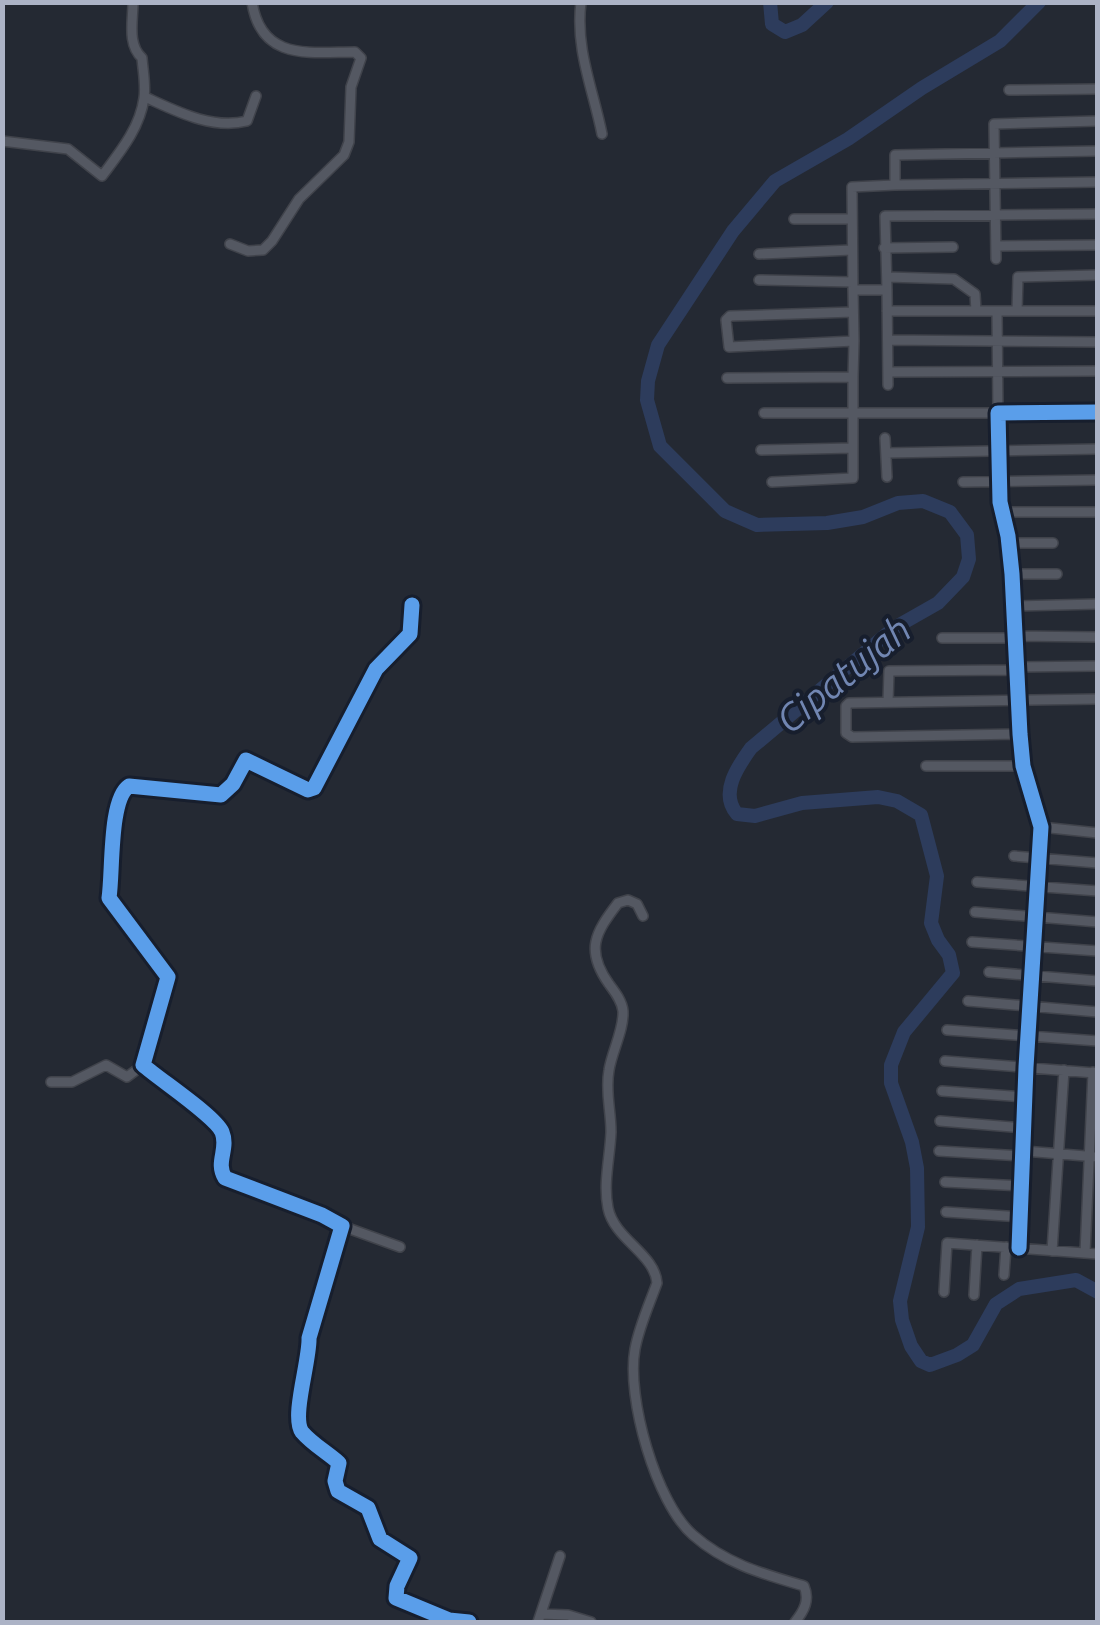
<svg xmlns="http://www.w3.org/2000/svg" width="1100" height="1625" font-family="Ubuntu,sans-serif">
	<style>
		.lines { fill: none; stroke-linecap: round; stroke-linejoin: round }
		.river { stroke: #2d3c5c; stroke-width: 14 }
		.minor-casing { stroke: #40434b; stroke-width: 12 }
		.minor { stroke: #545862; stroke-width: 9 }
		.cycleway-casing { stroke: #171e2d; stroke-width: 21 }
		.cycleway { stroke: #5a9eea; stroke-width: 15 }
		.labels { text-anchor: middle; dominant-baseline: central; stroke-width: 8; stroke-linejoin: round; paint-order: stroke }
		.water-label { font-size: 38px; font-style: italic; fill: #7186b2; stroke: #171e2d }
	</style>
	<rect width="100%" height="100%" fill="#242933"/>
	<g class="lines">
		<path class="river" d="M770,2L772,24L785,32L802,25L827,2
			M1039,2L1000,41L922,88L848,139L775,181L733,231L658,345L648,381L647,400L660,446L725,511L757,525L827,523L863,517L898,503L923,501L950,512L967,535L969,559L963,577L938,603L894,628L751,748C738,766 719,793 737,814L755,816L802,803L878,797L897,801L921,815L937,876L931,923L938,940L949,955L953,973L904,1032L891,1065V1083L912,1142L917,1168L918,1227L900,1301L902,1320L911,1346L921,1361L930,1365L957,1355L973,1345L996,1304L1019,1289L1076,1280L1098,1292"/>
		<g class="minor-casing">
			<path id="minor" d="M581,2C575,49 593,89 602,134
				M1009,90L1098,89
				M145,97C176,111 212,130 247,121L256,96
				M2,141L68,149L102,176C120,152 140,128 144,98C146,86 143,71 142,58C127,44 133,21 133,2
				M1098,151L895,155V185L1098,182
				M895,185L852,187L853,290H887L885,216L1098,214
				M794,219H852
				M230,244L248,251L263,250L272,241L299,199L344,155L349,142L351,87L361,58L355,52C311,52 261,62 252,2
				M996,246L1098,245
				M884,248L953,247
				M759,254L852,250
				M996,259L994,124L1098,121
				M887,277L954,279L975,294L976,311
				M759,280L853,282
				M853,290L854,341
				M887,290L888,385
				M887,311H1098
				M1017,311L1018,277L1098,275
				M888,340L1098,342
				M888,372L1098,371
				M853,377L854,341L729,347L726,320L730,316L853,312
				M727,378L853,377V478L772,482
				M764,413H998L997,311
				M885,438L887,477
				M761,450L853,448
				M886,453L1098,449
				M963,482L1098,480
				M1002,512H1098
				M1009,543H1053
				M1012,574H1057
				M412,605L410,634L376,669L314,788L308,790L246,760L233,784L221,795L129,786C109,799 113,872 109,898L168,977L143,1065C160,1080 215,1116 222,1132C229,1149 215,1162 225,1178L322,1215L342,1226L309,1338C310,1360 291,1417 302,1432C312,1444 328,1453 339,1463L335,1481L338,1491L368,1508L380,1539L410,1558L397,1586L396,1598L449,1620L469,1622
				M1013,606L1098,604
				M1014,636L1098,637
				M942,638H1014
				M1015,667L1098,666
				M888,702L889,671L1015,670
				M1020,734L852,737L846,733V706L849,703L1098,699
				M926,766H1023
				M1041,827L1098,833
				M1014,856L1098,863
				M977,882L1098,891
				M975,912L1098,922
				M643,916L637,904L628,900L618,903C595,933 585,950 609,984C615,992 622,1001 623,1011C624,1030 612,1051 609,1070C605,1092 611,1110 611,1132C610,1157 603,1183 608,1208C614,1239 655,1254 657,1283C649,1305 639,1327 635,1349C626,1397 656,1503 693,1535C726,1564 763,1574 804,1586C810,1600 804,1611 795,1622
				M972,942L1098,951
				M989,972L1098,981
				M968,1001L1098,1012
				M947,1030L1098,1041
				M945,1061L1095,1073
				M51,1082H72L106,1065L127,1077L143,1065
				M942,1091L1025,1097
				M940,1121L1024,1128
				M939,1151L1023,1156
				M1024,1151L1098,1157
				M945,1182L1022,1186
				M946,1212L1021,1217
				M342,1226L400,1247
				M1019,1248L1026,1067L1041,827L1023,766L1020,734L1012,574L1008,536L1000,502L998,413L1098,412
				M1052,1251L1064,1070
				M1085,1253L1093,1072
				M1004,1275L1006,1247
				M944,1292L947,1243L1098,1254
				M974,1295L977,1245
				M541,1614L568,1615L591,1622
				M538,1622L560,1556"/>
		</g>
		<use href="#minor" class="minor"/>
		<g class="cycleway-casing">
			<path id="cycleway" d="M412,605L410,634L376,669L314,788L308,790L246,760L233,784L221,795L129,786C109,799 113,872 109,898L168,977L143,1065C160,1080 215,1116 222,1132C229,1149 215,1162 225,1178L322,1215L342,1226L309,1338C310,1360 291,1417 302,1432C312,1444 328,1453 339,1463L335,1481L338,1491L368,1508L380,1539L410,1558L397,1586L396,1598L449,1620L469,1622
				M1019,1248L1026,1067L1041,827L1023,766L1020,734L1012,574L1008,536L1000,502L998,413L1098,412"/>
		</g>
		<use href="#cycleway" class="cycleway"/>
	</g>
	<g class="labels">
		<g class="water-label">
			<text transform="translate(843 674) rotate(-39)">Cipatujah</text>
		</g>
	</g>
	<rect width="1100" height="1625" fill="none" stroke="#acb3c6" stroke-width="10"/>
</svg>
